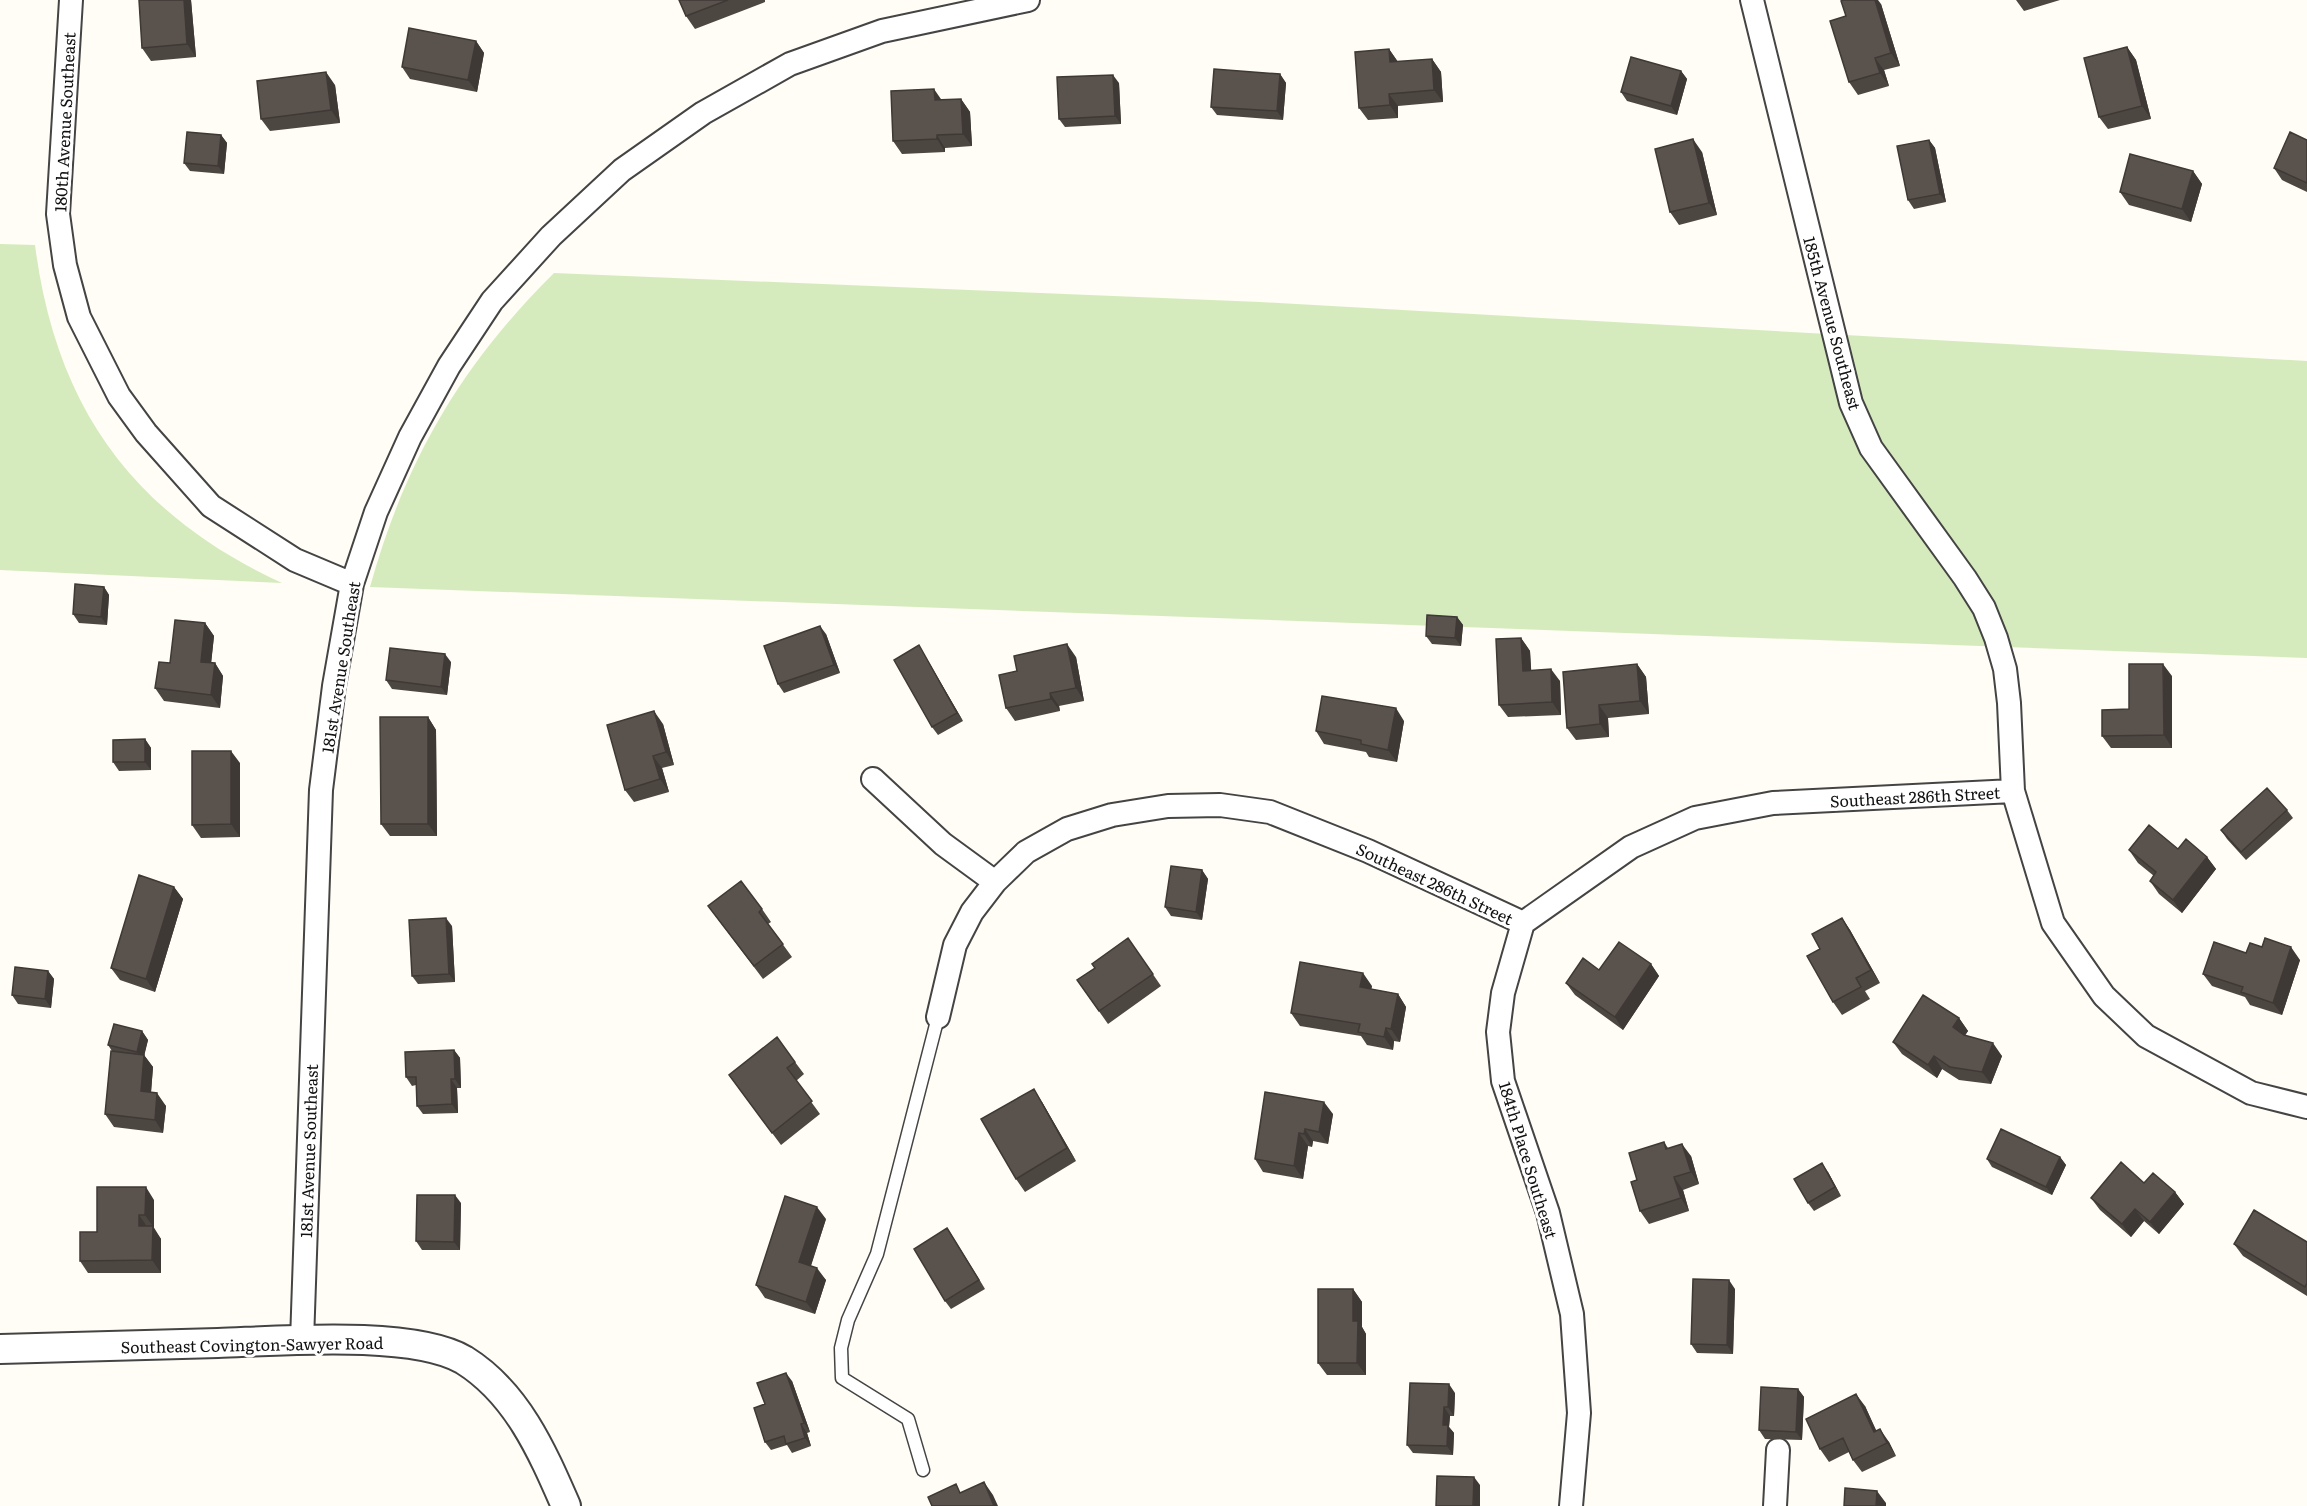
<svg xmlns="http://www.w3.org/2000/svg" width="2307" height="1506" font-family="Literata,serif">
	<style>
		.green { fill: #d5ebbd }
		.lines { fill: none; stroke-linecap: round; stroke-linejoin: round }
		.service-casing { stroke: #444; stroke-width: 15 }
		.minor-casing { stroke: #444; stroke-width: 26 }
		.tertiary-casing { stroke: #444; stroke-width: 32 }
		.service { stroke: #fff; stroke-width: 12 }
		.minor { stroke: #fff; stroke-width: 22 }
		.tertiary { stroke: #fff; stroke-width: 28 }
		.wall { fill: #4d4742 }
		.shaded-wall { fill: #3f3936 }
		.building { fill: #5a524d; stroke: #3f3936; stroke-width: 1.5 }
		.labels { text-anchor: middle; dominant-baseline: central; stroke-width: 6; stroke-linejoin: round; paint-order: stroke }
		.street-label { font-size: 16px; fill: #111; stroke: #fff }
	</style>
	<rect width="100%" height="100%" fill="#fffdf5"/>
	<path class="green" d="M0,244L35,245C56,408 133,514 282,583L0,570Z
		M554,273L1260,302L2307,361V658L370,587C405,461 461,365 554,273Z"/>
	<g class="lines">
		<g class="service-casing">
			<path id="service" d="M923,1470L908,1419L842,1378L841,1348L848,1320L877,1254L938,1017"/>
		</g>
		<g class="minor-casing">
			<path id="minor" d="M71,0L58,214L65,265L79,317L119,396L146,433L211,506L295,560L352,584
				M1752,0L1851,403L1871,448L1965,578L1984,608L1996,638L2005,669L2009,703L2013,791L2053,923L2104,996L2146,1036L2251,1093L2307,1107
				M873,779L943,844L995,882
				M1523,923L1503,993L1498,1032L1503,1081L1548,1213L1572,1314L1579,1413L1571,1506
				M938,1017L955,945L972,912L995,882L1026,852L1067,829L1112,815L1168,806L1220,805L1270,812L1368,851L1523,923L1631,847L1695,818L1773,803L2013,791
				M302,1341L321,790L334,686L352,584L376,512L410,437L449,366L492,301L551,236L622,170L703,113L790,64L882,31L1028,0
				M1775,1506L1778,1450"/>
		</g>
		<g class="tertiary-casing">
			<path id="tertiary" d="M0,1349C73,1347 145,1345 218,1343C279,1341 413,1330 464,1360C517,1393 542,1451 566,1506"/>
		</g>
		<use href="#service" class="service"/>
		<use href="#minor" class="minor"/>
		<use href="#tertiary" class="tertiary"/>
	</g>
	<path class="wall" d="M139,0H191L196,57L151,61L142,48Z
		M679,0H765V2L695,29L686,16Z
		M2016,0H2060L2024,11Z
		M1881,4L1900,66L1884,70L1889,86L1858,95L1849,82Z
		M476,41L484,53L477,92L410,79L402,67Z
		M2127,47L2136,60L2151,119L2108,129L2099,117Z
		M1389,49L1398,62L1432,59L1441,72L1443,102L1398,106V118L1368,120L1359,108Z
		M1681,71L1687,79L1677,115L1627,101L1621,92Z
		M1280,74L1286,83L1283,120L1217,115L1211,107Z
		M1119,83L1121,124L1065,127L1059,119Z
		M335,85L340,123L270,131L261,119Z
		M961,99L970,112L972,146L945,148V152L902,154L893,141L941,100Z
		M221,135L227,143L224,174L190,171L184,163Z
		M1929,140L1935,148L1946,202L1914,209L1908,200Z
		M2307,140V192L2282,180L2274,168Z
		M1702,152L1717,215L1679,225L1670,212Z
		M2193,171L2202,184L2191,222L2129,205L2120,192Z
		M104,587L109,595L107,625L79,623L73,614Z
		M1457,617L1463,625L1461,646L1432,644L1426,636Z
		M205,623L214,636L211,663H215L223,676L220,708L164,701L155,688L170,663Z
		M826,634L840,673L784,693L778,684Z
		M1521,638L1530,651L1531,670L1560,681L1561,715L1508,717L1499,705Z
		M924,654L963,721L938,735L932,727Z
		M1076,657L1084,701L1059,706L1060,711L1015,721L1006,708L1017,671Z
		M451,662L447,695L392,689L386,680Z
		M1637,664L1646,677L1649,714L1608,718L1609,737L1576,740L1567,728Z
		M2172,676V748H2111L2102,736L2129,709Z
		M428,717L436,730L437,836H390L381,824Z
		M1404,721L1397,762L1369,757L1366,752L1324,744L1316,731Z
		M663,724L674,765L662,768L669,792L634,802L625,790Z
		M145,739L151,748V770L119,771L113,762Z
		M240,763V837L201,838L192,825Z
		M2287,810L2293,818L2246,860L2227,839L2221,830Z
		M2178,849L2207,857L2216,869L2182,913L2159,894L2150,881L2154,876L2138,863L2129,850Z
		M1202,870L1208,879L1202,920L1171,916L1165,907Z
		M174,887L183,899L155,992L120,980L111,968Z
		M708,906L762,909L771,922L768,924L792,957L763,979Z
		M1842,918L1850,930L1880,983L1865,991L1870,999L1842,1015L1833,1002L1820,949Z
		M452,926L455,982L418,984L412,976Z
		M1128,938L1161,986L1108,1024L1077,980L1095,968Z
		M2246,953L2300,960L2282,1015L2250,1005L2245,997L2212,986L2203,974Z
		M1651,964L1659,976L1623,1030L1575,995L1566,983L1599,970Z
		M48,971L54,979L51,1008L18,1004L12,995Z
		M1372,986L1371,989L1398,994L1406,1007L1400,1042L1394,1041L1393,1050L1367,1045L1361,1036L1300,1026L1291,1013Z
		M1959,1018L1968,1031L1965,1035L2002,1056L1991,1084L1959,1080L1942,1069L1937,1078L1902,1054L1893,1042Z
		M142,1031L148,1040L144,1055L153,1067L151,1093L166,1106L163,1133L114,1127L105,1114L112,1051L108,1045Z
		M454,1050L460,1058L461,1088H457L458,1113L423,1114L417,1106L416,1085L412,1086L406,1077Z
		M795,1062L804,1074L796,1081L820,1114L781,1145L729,1075Z
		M1265,1092L1333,1114L1328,1144L1313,1141L1312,1147L1308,1146L1303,1179L1263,1172L1255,1159Z
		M1042,1102L1076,1161L1025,1192L1016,1179Z
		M1664,1142L1668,1148L1691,1156L1699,1184L1683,1190L1689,1211L1649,1224L1640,1211L1637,1180Z
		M2060,1157L2066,1165L2052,1195L1992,1167L1987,1159Z
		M1828,1172L1841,1196L1814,1211L1808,1203Z
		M2144,1183L2175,1192L2184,1204L2159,1234L2144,1221L2131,1237L2100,1210L2091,1198Z
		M154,1200V1228H153L161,1239V1273H88L80,1261L97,1232Z
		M461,1203L460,1250H422L416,1241Z
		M826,1219L811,1266L826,1280L815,1314L765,1298L756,1285Z
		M947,1228L985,1289L951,1309L945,1301Z
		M2307,1242V1296L2243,1256L2234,1244Z
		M1353,1289L1362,1302V1327L1366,1334V1375H1327L1318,1363Z
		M1735,1289L1733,1354L1697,1353L1691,1344Z
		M792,1381L810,1432L807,1433L811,1446L792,1453L787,1445L771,1450L765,1442V1404Z
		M1798,1389L1804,1397L1802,1440L1765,1439L1759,1430Z
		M1455,1393L1454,1416H1450L1449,1427L1454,1433L1453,1455L1413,1453L1407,1445Z
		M1865,1406L1876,1431L1889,1442L1896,1456L1862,1472L1853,1460L1849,1452L1829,1462L1820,1449Z"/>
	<path class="shaded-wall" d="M184,0H191L196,57L187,44Z
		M1875,0H1878L1881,4L1900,66L1891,53Z
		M476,41L484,53L477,92L468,80Z
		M2127,47L2136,60L2151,119L2142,106Z
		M1389,49L1398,62H1390Z
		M1875,58L1884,70L1889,86L1880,73Z
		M1432,59L1441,72L1443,102L1434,90Z
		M1681,71L1687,79L1677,115L1671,106Z
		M326,72L335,85L340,123L331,110Z
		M1280,74L1286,83L1283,120L1277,111Z
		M1113,75L1119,83L1121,124L1115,116Z
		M934,89L943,102L935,100Z
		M1389,94L1398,106V118L1390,105Z
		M961,99L970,112L972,146L963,134Z
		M221,135L227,143L224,174L218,166Z
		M937,135L945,148V152L937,139Z
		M1693,139L1702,152L1717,215L1709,203Z
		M1929,140L1935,148L1946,202L1940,194Z
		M2193,171L2202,184L2191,222L2182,209Z
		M104,587L109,595L107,625L101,617Z
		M1457,617L1463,625L1461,646L1455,638Z
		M205,623L214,636L210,674L201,662Z
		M820,626L826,634L840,673L834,665Z
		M1521,638L1530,651L1532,683L1523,671Z
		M1067,644L1076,657L1084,701L1076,688Z
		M919,645L924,654L963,721L957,713Z
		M445,654L451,662L447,695L441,687Z
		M215,663L223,676L220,708L211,695Z
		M1637,664L1646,677L1649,714L1640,701Z
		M2163,664L2172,676V748L2164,735Z
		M1551,669L1560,681L1561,715L1552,702Z
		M1050,693L1059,706L1060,711L1051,699Z
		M1599,705L1608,718L1609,737L1600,724Z
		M1396,708L1404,721L1397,762L1388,750Z
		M654,711L663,724L674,765L666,752Z
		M428,717L436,730L437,836L428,824Z
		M145,739L151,748V770L145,762Z
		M231,751L240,763V837L231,824Z
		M653,756L662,768L669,792L660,779Z
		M2207,857L2216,869L2182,913L2173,900Z
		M1202,870L1208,879L1202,920L1196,912Z
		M174,887L183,899L155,992L146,979Z
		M446,918L452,926L455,982L449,974Z
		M1842,918L1850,930L1880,983L1871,970Z
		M2291,947L2300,960L2282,1015L2273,1003Z
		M1651,964L1659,976L1623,1030L1615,1017Z
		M48,971L54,979L51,1008L45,999Z
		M1363,973L1372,986L1369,1000L1360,987Z
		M1398,994L1406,1007L1400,1042L1391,1029Z
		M1959,1018L1968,1031L1962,1040L1953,1027Z
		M1386,1028L1394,1041L1393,1050L1384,1037Z
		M142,1031L148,1040L143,1061L137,1052Z
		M1993,1043L2002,1056L1991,1084L1982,1072Z
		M454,1050L460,1058L461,1088L455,1079Z
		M144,1055L153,1067L150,1104L141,1091Z
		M1934,1056L1942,1069L1937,1078L1928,1065Z
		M451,1079L457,1088L458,1113L452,1104Z
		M1034,1089L1042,1102L1076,1161L1067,1148Z
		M157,1093L166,1106L163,1133L155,1120Z
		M1324,1102L1333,1114L1328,1144L1319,1132Z
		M1305,1129L1313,1141L1312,1147L1304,1134Z
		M1299,1133L1308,1146L1303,1179L1294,1166Z
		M1682,1144L1691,1156L1699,1184L1691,1172Z
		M2060,1157L2066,1165L2052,1195L2046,1187Z
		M1822,1163L1828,1172L1841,1196L1835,1187Z
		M1674,1177L1683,1190L1689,1211L1681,1198Z
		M146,1187L154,1200V1228L145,1215Z
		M2175,1192L2184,1204L2159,1234L2150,1222Z
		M455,1195L461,1203L460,1250L454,1242Z
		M817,1207L826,1219L808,1274L799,1262Z
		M2135,1209L2144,1221L2131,1237L2122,1224Z
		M139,1215L148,1228L139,1226Z
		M153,1226L161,1239V1273L152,1260Z
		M947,1228L953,1237L985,1289L979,1280Z
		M817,1268L826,1280L815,1314L806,1302Z
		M1729,1280L1735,1289L1733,1354L1727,1345Z
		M1353,1289L1362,1302V1327L1366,1334V1375L1357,1363L1353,1321Z
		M786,1373L792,1381L810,1432L804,1423Z
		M1449,1384L1455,1393L1454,1416L1448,1407Z
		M1798,1389L1804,1397L1802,1440L1796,1432Z
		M1856,1394L1865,1406L1883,1445L1874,1432Z
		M1444,1407L1450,1416L1449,1427L1454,1433L1453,1455L1447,1446L1443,1425Z
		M801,1424L807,1433L811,1446L805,1438Z
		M1880,1429L1889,1442L1896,1456L1887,1443Z
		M1474,1477L1480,1485V1506H1473Z
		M984,1482L993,1495L998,1506H994Z
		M1877,1491L1886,1503V1506H1876Z"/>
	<path class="building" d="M139,0H184L187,44L142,48Z
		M679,0H728L686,16Z
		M1843,0H1875L1891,53L1875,58L1880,73L1849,82L1830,21L1846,16L1841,1Z
		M409,28L476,41L468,80L402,67Z
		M2127,47L2142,106L2099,117L2084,58Z
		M1389,49L1390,62L1432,59L1434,90L1389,94L1390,105L1359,108L1355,52Z
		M1631,57L1681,71L1671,106L1621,92Z
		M1214,69L1280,74L1277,111L1211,107Z
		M326,72L331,110L261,119L257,81Z
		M1113,75L1115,116L1059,119L1057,77Z
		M934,89L935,100L961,99L963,134L937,135V139L893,141L891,91Z
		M187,132L221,135L218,166L184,163Z
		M2290,132L2307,140V183L2274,168Z
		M1693,139L1709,203L1670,212L1655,149Z
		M1929,140L1940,194L1908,200L1897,146Z
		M2130,154L2193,171L2182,209L2120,192Z
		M75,584L104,587L101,617L73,614Z
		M1427,615L1457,617L1455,638L1426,636Z
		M175,620L205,623L201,662L215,663L211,695L155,688L159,662L170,663Z
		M820,626L834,665L778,684L764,646Z
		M1521,638L1523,671L1551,669L1552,702L1499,705L1496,639Z
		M1067,644L1076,688L1050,693L1051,699L1006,708L999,675L1017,671L1014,656Z
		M919,645L957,713L932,727L894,660Z
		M390,648L445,654L441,687L386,680Z
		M1637,664L1640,701L1599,705L1600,724L1567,728L1563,672Z
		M2129,664H2163L2164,735L2102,736V710L2129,709Z
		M1322,696L1396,708L1388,750L1361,744V740L1316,731Z
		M654,711L666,752L653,756L660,779L625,790L607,725Z
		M380,717H428V824H381Z
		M145,739V762H113V740Z
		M192,751H231V824L192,825Z
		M2267,788L2287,810L2241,852L2221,830Z
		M2149,825L2178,849L2186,839L2207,857L2173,900L2150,881L2156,872L2129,850Z
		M1171,866L1202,870L1196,912L1165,907Z
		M139,875L174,887L146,979L111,968Z
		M741,881L762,909L759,912L783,944L754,966L708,906Z
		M446,918L449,974L412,976L409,920Z
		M1842,918L1871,970L1856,978L1861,987L1833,1002L1807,956L1820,949L1812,934Z
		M1128,938L1153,974L1099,1011L1077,980L1095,968L1092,964Z
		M2265,938L2291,947L2273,1003L2241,992L2243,987L2203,974L2214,942L2246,953L2250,943L2262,947Z
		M1619,942L1651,964L1615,1017L1566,983L1583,958L1599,970Z
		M1300,962L1363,973L1360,987L1398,994L1391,1029L1386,1028L1384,1037L1358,1032L1360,1024L1291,1013Z
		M15,967L48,971L45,999L12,995Z
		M1923,995L1959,1018L1953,1027L1964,1035L1993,1043L1982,1072L1950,1067L1934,1056L1928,1065L1893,1042Z
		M114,1024L142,1031L137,1052L108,1045Z
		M777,1037L795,1062L787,1068L812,1101L772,1133L729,1075Z
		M454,1050L455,1079H451L452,1104L417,1106L416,1077H406L405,1052Z
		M111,1051L144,1055L141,1091L157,1093L155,1120L105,1114Z
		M1034,1089L1067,1148L1016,1179L981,1119Z
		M1265,1092L1324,1102L1319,1132L1305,1129L1304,1134L1299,1133L1294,1166L1255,1159Z
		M2001,1129L2060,1157L2046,1187L1987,1159Z
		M1664,1142L1666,1149L1682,1144L1691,1172L1674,1177L1681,1198L1640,1211L1631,1182L1637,1180L1629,1153Z
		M2121,1162L2144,1183L2153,1173L2175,1192L2150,1222L2135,1209L2122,1224L2091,1198Z
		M1822,1163L1835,1187L1808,1203L1794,1179Z
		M97,1187H146L145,1215H139V1226H153L152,1260L80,1261V1232H97Z
		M417,1195H455L454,1242L416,1241Z
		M785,1196L817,1207L799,1262L817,1268L806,1302L756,1285Z
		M2254,1210L2307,1242V1283L2305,1287L2234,1244Z
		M947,1228L979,1280L945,1301L914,1249Z
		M1693,1279L1729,1280L1727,1345L1691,1344Z
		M1318,1289H1353V1321H1358L1357,1363H1318Z
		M786,1373L804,1423L801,1424L805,1438L786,1444L784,1436L765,1442L754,1408L765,1404L757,1383Z
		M1410,1383L1449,1384L1448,1407H1444L1443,1425H1448L1447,1446L1407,1445Z
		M1761,1387L1798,1389L1796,1432L1759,1430Z
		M1856,1394L1874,1432L1880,1429L1887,1443L1853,1460L1843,1438L1820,1449L1806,1419Z
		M1437,1476L1474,1477L1473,1506H1436Z
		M984,1482L994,1506H932L928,1497L956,1484L960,1493Z
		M1845,1488L1877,1491L1876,1506H1844Z"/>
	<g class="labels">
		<g class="street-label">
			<text transform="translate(64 122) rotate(-87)">180th Avenue Southeast</text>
			<text transform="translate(1833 323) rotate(75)">185th Avenue Southeast</text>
			<text transform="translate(340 667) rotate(-81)">181st Avenue Southeast</text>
			<text transform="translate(1915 796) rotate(-3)">Southeast 286th Street</text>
			<text transform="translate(1435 883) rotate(25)">Southeast 286th Street</text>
			<text transform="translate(308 1151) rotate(-88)">181st Avenue Southeast</text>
			<text transform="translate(1529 1160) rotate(73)">184th Place Southeast</text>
			<text transform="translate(252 1344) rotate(-1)">Southeast Covington-Sawyer Road</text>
		</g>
	</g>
</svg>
